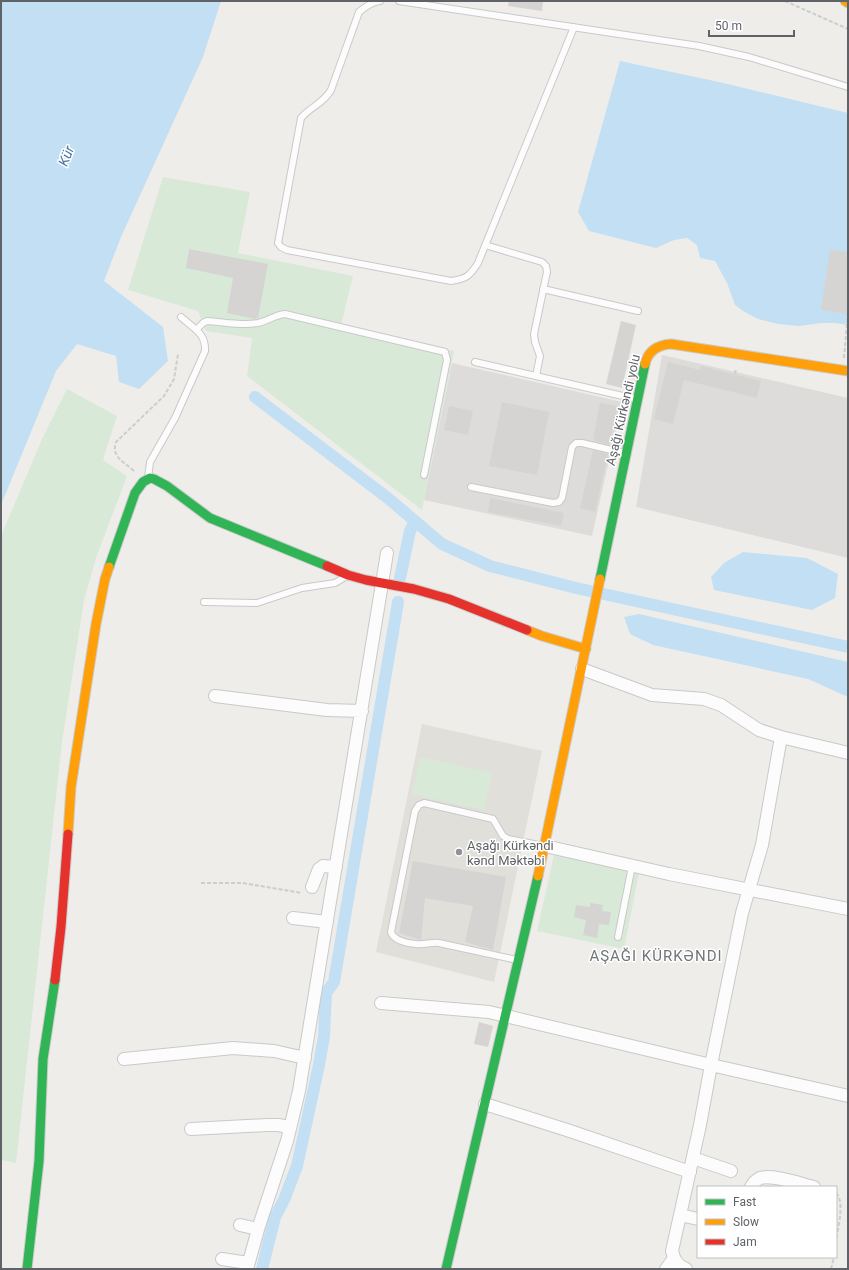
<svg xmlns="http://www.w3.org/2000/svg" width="849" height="1270" font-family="Roboto,sans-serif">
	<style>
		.industrial { fill: #dedcda }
		.education { fill: #e1dfda }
		.green { fill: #d9e9d7 }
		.water { fill: #c3dff4 }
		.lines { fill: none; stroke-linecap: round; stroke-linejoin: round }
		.canal { stroke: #c3dff4; stroke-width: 12 }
		.building { fill: #d5d4d3 }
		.lane-casing { stroke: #c9c9c9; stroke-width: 8 }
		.street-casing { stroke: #c9c9c9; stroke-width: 14 }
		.fast-casing { stroke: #cbcbcb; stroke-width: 11 }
		.slow-casing { stroke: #cbcbcb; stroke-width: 11 }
		.jam-casing { stroke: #cbcbcb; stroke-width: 11 }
		.path { stroke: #cacecc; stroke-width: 2; stroke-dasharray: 4 2; stroke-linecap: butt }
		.lane { stroke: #fcfcfc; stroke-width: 6 }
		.street { stroke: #fcfcfc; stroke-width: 12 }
		.fast { stroke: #30b455; stroke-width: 9 }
		.slow { stroke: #ff9f0a; stroke-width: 9 }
		.jam { stroke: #e5322d; stroke-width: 9 }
		.poi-dot { fill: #919395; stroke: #fff; stroke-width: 1.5 }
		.labels { text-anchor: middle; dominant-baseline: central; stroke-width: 3; stroke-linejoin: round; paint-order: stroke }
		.street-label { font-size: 13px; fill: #5f6367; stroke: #fff }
		.poi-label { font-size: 13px; fill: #5f6367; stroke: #fff; text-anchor: start }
		.water-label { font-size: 14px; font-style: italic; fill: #4975a2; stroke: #fff }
		.quarter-label { font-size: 15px; letter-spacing: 1px; fill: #707579; stroke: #fff }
	</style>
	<rect width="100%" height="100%" fill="#eeedea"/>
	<path class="industrial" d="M662,355L848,398V558L636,507Z
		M452,363L622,402L592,536L424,500Z"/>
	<path class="education" d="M422,724L542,751L494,982L376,952Z"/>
	<path class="green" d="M163,177L250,192L238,253L353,276L341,325L454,351L422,510L247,376L252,338L206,331L198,311L128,290Z
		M67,389L117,416L103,460L127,476L97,555L84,600L62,742L16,1163L1,1160V536L42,439Z
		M420,757L492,773L484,810L412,794Z
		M554,855L639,873L624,949L537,931Z"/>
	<path class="water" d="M1,1H221L203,57L121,237L104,281L163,327L168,361L139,389L119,382L116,356L77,344L56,371L1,505Z
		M620,61L719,82L848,113V325L835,323H821L799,326L778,324L758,319L743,311L735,305L727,283L715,261L700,258L697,245L687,238L674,240L656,248L589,231L578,212Z
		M743,552L807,558L838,574L835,598L812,610L714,590L711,577L724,563Z
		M639,614L848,662V697L808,679L653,645L630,634L624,617Z"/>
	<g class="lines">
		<path class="canal" d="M255,397L389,499L442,544L490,566L576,588L848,647
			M400,578L410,531L415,521
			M262,1269L275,1217L284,1200L297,1166L319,1065L324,1036L326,993L334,982L335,976L398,602"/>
	</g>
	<path class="building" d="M509,1H543L542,11L508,6Z
		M189,249L268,264L258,318L255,319L227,313L233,278L186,268Z
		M830,250L848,252V314L821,310Z
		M621,321L636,325L622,388L606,384Z
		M668,362L700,370L701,366L761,381L757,398L684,380L673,424L654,419Z
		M502,402L549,412L537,475L489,466Z
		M600,403L618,406L609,445L595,441V440L593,439Z
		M449,406L473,411L468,435L444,430Z
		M593,450L608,454L595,512L580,508Z
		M490,498L564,513L561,526L488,512Z
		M413,861L506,877L493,950L465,942L473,906L425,898L421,940L399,933Z
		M590,903L603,905L602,911L611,912L609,925L599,924L597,938L583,935L586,920L574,917L576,905L590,907Z
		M479,1022L493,1026L488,1047L474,1044Z"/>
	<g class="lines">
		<g class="lane-casing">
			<path id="lane" d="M380,1C372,2 366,6 359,12L331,90C324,103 310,107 301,118L278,243L281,247L287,250L451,281C466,279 470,276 478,263L574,27
				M399,1L699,46L749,57L848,87
				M485,245L542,262L546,266L547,272L534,334L535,342L540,356L536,376
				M543,289L638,311
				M196,330L203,323L207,321C224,322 242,326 258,323C267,321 275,315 285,314L445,352L447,360L424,475
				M475,362L636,399
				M148,478L150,462L175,418L205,351C206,333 193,328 181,317
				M471,487L553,503L559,502L562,498L572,447L576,443H582L624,453
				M204,602L257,603L302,588L335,583L345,577
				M618,937L632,866
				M517,960L439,943C431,942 424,945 416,944C408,944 393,940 391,932L415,811L419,805L424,803L493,819L503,836L508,839L544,846"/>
		</g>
		<g class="street-casing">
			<path id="street" d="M582,669L652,695L704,699L721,705L759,730L781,737L848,753
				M215,696L327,710L362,711
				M545,846L669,874L848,909
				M312,887L319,869L323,866L336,867
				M293,918L327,922
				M381,1003L489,1012L711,1065L848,1096
				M124,1059L233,1048L274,1051L305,1058
				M485,1104L570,1131L690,1172
				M191,1129L267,1125H278L290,1127
				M693,1158L731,1171
				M751,1187C753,1183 756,1180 760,1178C773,1174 801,1184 814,1187
				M680,1215L698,1219
				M240,1225L258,1229
				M222,1259L248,1263
				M247,1269L259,1226L287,1141L299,1091L387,553
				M666,1269L674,1258
				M686,1269C677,1265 674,1260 672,1251L700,1125L711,1065L742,913L762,845L781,737"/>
		</g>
		<g class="fast-casing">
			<path id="fast" d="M109,567L135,493L143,482L150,478L154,479L167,486L210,518L327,566
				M600,579L645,364
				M27,1269L39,1161L43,1059L55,980
				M446,1269L538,876"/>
		</g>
		<g class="slow-casing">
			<path id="slow" d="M845,1L848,3
				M645,364C648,351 658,345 671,344L848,371
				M527,630L542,636L586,649
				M68,834L71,787L96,624L105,579L109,567
				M538,876L600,579"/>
		</g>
		<g class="jam-casing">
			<path id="jam" d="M327,566L348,575L366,580L414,589L449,599L527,630
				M55,980L61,927L68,834"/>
		</g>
		<path class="path" d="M785,1L848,29
			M844,358L848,311
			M735,374L736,368
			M134,471C123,461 111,457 116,442L164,396L174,379L178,354
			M201,883H243L302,893
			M836,1193C845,1201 838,1228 836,1240
			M831,1269L834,1257"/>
		<use href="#lane" class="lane"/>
		<use href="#street" class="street"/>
		<use href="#fast" class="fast"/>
		<use href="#slow" class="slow"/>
		<use href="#jam" class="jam"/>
	</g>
	<circle class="poi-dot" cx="459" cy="852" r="4"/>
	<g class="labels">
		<g class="street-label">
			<text transform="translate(623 410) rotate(-77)">Aşağı Kürkəndi yolu</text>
		</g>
		<g class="poi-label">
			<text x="467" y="845">Aşağı Kürkəndi<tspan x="467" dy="15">kənd Məktəbi</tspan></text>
		</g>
		<g class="water-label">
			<text transform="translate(66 156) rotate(-69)">Kür</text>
		</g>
		<g class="quarter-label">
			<text x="656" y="956">AŞAĞI KÜRKƏNDI</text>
		</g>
	</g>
	<rect width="849" height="1270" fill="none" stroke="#5f6367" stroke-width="4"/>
	<rect x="697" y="1186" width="140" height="72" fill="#ffffff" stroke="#bfc1c2"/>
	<rect x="705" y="1199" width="20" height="6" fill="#30b455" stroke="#bfc1c2"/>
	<text x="733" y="1206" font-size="12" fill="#5f6367">Fast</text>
	<rect x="705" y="1219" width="20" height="6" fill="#ff9f0a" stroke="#bfc1c2"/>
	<text x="733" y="1226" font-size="12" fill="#5f6367">Slow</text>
	<rect x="705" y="1239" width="20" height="6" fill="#e5322d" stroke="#bfc1c2"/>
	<text x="733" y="1246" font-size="12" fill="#5f6367">Jam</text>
	<path d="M709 30v6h85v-6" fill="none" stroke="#5f6367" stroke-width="2"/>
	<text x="715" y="30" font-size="12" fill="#5f6367" stroke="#ffffff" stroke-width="3" paint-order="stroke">50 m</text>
</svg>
